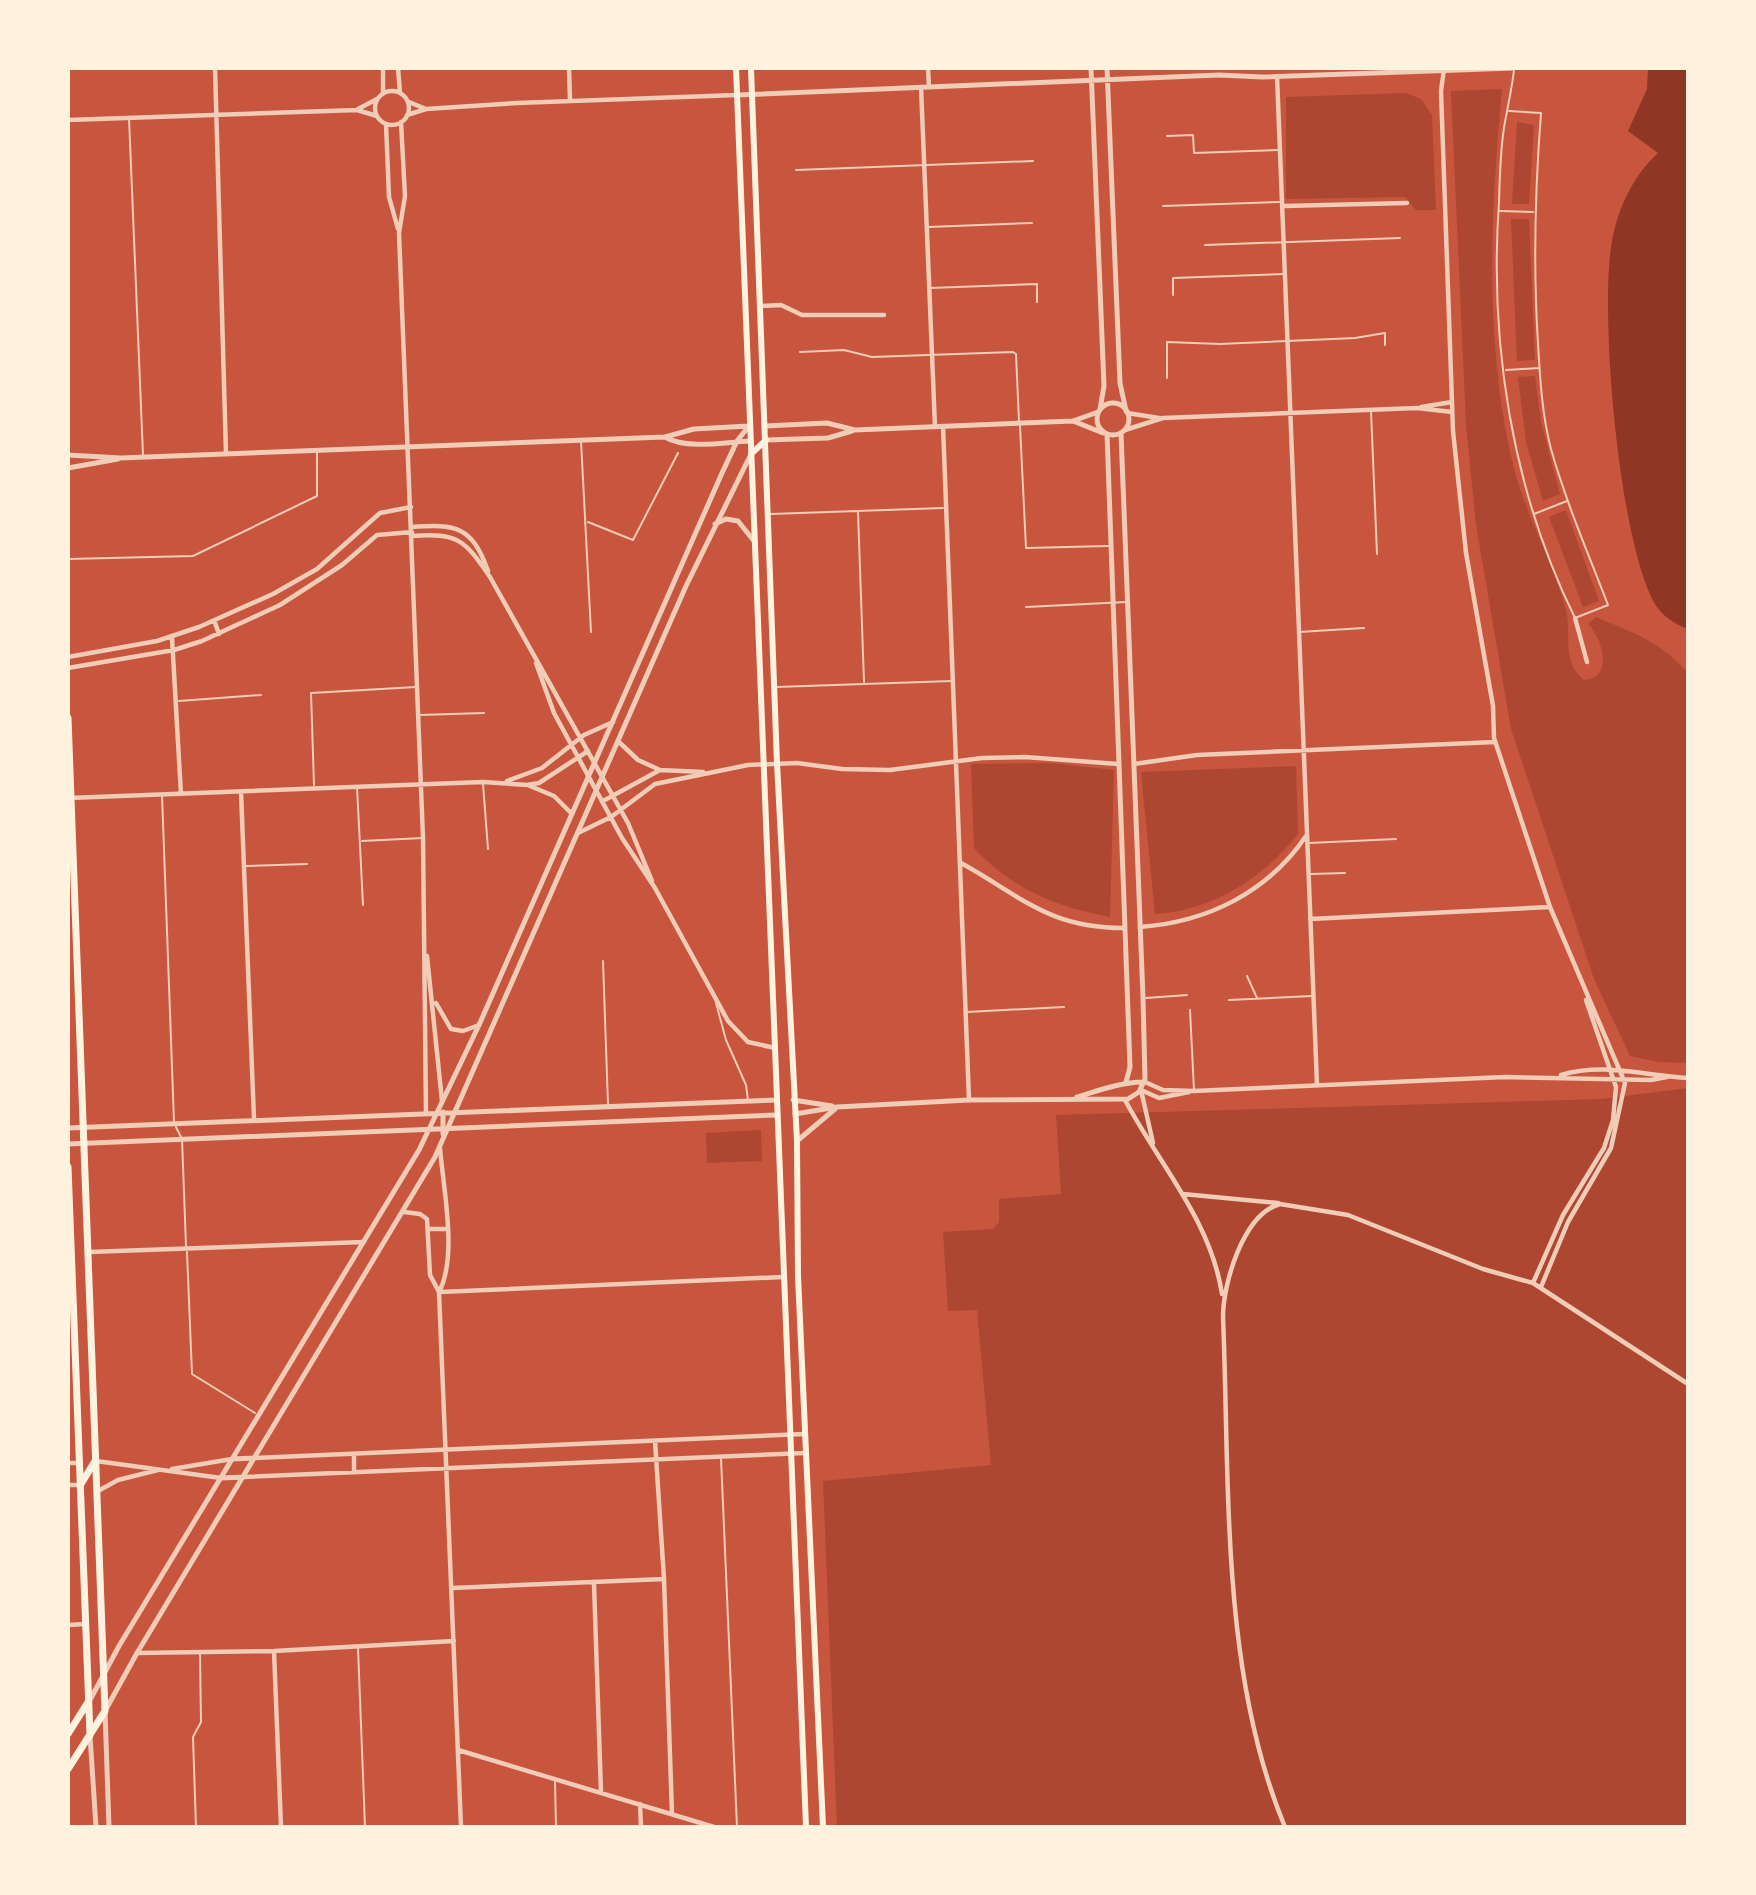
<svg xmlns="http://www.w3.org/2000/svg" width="1756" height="1895" font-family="'Nunito Sans',sans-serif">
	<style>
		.green { fill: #ae4732 }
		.water { fill: #8f3625 }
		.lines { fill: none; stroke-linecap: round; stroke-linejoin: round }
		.service { stroke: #f1ccb7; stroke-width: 2 }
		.minor { stroke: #f1ccb7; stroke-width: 4.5 }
		.tertiary { stroke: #f1ccb7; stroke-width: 5 }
		.secondary { stroke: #fff3e0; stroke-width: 6 }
		.trunk { stroke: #fff3e0; stroke-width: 7 }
	</style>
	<rect width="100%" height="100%" fill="#c8553d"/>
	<path class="green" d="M1502,89C1491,210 1484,336 1511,456C1522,508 1550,555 1565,606C1573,633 1560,661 1584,680C1614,678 1603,639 1588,624L1596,617C1633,633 1660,641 1688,673V1063L1658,1062L1630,1056L1594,979L1511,729L1476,525L1466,425L1451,91Z
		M1406,93L1421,99L1432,115L1436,210H1416L1405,197L1286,199V97Z
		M1517,122L1534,125L1529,204H1512Z
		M1511,219H1529L1535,360L1517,361Z
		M1535,376L1541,422L1560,494L1543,501L1526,442L1518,377Z
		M1566,510L1599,601L1583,607L1549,517Z
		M1052,763L1114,770L1110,917C1056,907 1012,889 974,848L971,764Z
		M1296,766L1298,834C1262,879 1213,910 1155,914L1141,772Z
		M1688,1088V1827H837L823,1481L991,1465L977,1310L948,1311L943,1232L993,1229L999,1222V1199L1061,1194L1056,1115L1600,1099Z
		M761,1130L762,1161L707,1163L706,1133Z"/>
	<path class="water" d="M1648,68H1688V629C1676,625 1661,615 1655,604C1619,542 1599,313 1612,241C1618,208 1633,176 1658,153L1628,131L1647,89Z"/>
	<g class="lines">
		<path class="service" d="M1509,111L1541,113C1535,190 1533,265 1538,343C1540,378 1542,415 1551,449C1566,502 1588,553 1608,605L1575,618C1512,490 1489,344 1499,202C1500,176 1500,148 1505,122C1508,105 1512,88 1514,70
			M129,118L143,455
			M1167,136L1193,135L1194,153L1278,150
			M796,170L1033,161
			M1163,206L1279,202
			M1500,211L1533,212
			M929,227L1032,223
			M1205,245L1400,238
			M930,288L1037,284V302
			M1173,295V278L1283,274
			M800,352L844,350L872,357L1013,352L1016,354L1019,421
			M1506,370L1539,368
			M1167,378V342L1220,344L1355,338L1385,333V345
			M1371,411L1377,554
			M1020,426L1026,548L1108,546
			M581,441L591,632
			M858,512L864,682
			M771,514L943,508
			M1534,514L1567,501
			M588,522L633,540L678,453
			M68,559L193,556L317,496V451
			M1026,607L1126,602
			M1299,632L1364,628
			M776,687L952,681
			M179,701L261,695
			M419,715L484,713
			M483,784L488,849
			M314,785L311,693L416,687
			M357,787L363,905
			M162,795L174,1122
			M362,841L423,838
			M1309,843L1396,839
			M245,866L307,864
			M1311,874L1345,873
			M603,961L608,1104
			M1247,976L1257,998
			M1146,998L1187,995
			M1229,1000L1312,996
			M716,1003L726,1040L746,1085L748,1100
			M1190,1010L1194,1090
			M967,1012L1064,1007
			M176,1127L182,1139L186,1246
			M187,1252L192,1374L255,1413
			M721,1458L737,1827
			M358,1648L365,1827
			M555,1782L556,1827
			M196,1827L193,1737L201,1722L200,1655"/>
		<path class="minor" d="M215,68L226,454
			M398,68L400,93
			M569,68L570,101
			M928,68L929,87
			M1444,69L1441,91L1453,431L1466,553L1493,706L1494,738L1550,907L1625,1083L1611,1148L1568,1222L1541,1287
			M1277,76L1317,1085
			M921,87L935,427
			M375 108a17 17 0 1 1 34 0a17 17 0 1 1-34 0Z
			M383,93V68
			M409,102L426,109
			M358,109L377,99
			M407,115L426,109L517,103L737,95
			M68,120L357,110L377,116
			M401,122L405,196L399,233L423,838L426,1114
			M386,124L389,197L398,229
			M1284,206L1407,203
			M761,306L781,305L802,315H884
			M1421,407L1452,402
			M1127,413L1159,418
			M943,426L969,1100
			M1125,430L1163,418L1417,408L1452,412
			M412,527C456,524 472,526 488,571
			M412,536C458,533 464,539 490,577L628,823L652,881
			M1575,618L1587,662
			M214,620L219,634
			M172,638L181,794
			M68,657L157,641L199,627L273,594L317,569L380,513L411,507
			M536,663L554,713L622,838L655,888L728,1021L748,1042L775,1048
			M68,668L174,650L202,641L280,605L342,565L377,535L412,532
			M619,742L638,760L660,770
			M1134,764L1197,755L1495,742
			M507,781L542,768L584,735L613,722
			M530,786L554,796L572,814
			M241,792L254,1119
			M69,798L483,782L527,785L539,783L588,751
			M603,801L660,770L703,772
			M578,833L611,817L655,784L748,765L797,763L842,769L890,770L982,758L1025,757L1118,764
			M961,863C1021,896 1048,928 1124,928
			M1310,919L1550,907
			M1140,927C1208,922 1268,892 1306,836
			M427,956L442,1101
			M436,1003L451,1029L463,1031L479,1025
			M1561,1075C1605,1062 1644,1076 1688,1078
			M1145,1082L1163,1090L1194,1091L1505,1077L1651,1080L1667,1077
			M1141,1090L1153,1143
			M1141,1090L1159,1098L1189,1092
			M1125,1100C1159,1164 1211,1221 1222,1294
			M440,1148C443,1188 458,1256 439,1292L461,1827
			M1183,1194L1278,1203
			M404,1212L420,1214L427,1219L430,1275L439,1292
			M428,1229H446
			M89,1252L364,1242
			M1533,1283L1563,1215L1604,1148L1613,1120L1616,1087L1586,1000
			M440,1292L783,1277
			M655,1441L664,1579L672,1814
			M354,1455V1471
			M255,1458L804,1434
			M96,1461L221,1478
			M68,1463H80
			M172,1469L232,1459
			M244,1477L805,1453
			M68,1485H80
			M98,1491L118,1480L158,1470
			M594,1584L601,1793
			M452,1588L664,1579
			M68,1625L85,1624
			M274,1651L281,1827
			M137,1653L274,1651L454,1641
			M458,1750L714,1827
			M640,1804L641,1827
			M1285,1827C1220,1672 1230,1483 1223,1317C1223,1284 1243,1214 1280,1204L1348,1215L1483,1269L1533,1283L1688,1384"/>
		<path class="tertiary" d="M1091,68L1104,386L1100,409
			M1107,68L1120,383L1126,411
			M737,95L1219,75L1262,77L1514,68
			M1097 419a16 16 0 1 1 32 0a16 16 0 1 1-32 0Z
			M1073,421L1103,433
			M765,426L827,423L855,430L1073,421L1098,412
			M1107,434L1130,1067L1126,1082
			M665,437C687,450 726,442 750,441
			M766,440L828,438L852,431
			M68,455L121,458L665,437L694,429L749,426
			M68,468L118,459
			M715,524L726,519L738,521L754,541
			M1077,1097C1097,1091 1125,1081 1145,1082
			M793,1100L832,1106
			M795,1114L837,1107L969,1100L1128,1099L1139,1092L1145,1079L1143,998L1121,433
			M68,1128L777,1100
			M443,1134V1112
			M797,1141L835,1109
			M68,1144L777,1115
			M232,1459L255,1458
			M221,1478L244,1477
			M90,1700L119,1646L419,1150L479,1025L722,473L737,441L749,426
			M90,1736L96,1827
			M109,1827L105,1711L137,1653L435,1157L686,586L751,454"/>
		<path class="secondary" d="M736,68L806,1827
			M751,68L777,763L797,1141L798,1276L823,1827
			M751,454L766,440"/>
		<path class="trunk" d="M68,718L105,1711L68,1769
			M68,1167L90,1735
			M81,1484L95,1461
			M68,1734L88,1702"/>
	</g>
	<rect width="1756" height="1895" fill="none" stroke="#fff3e0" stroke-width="140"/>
</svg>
